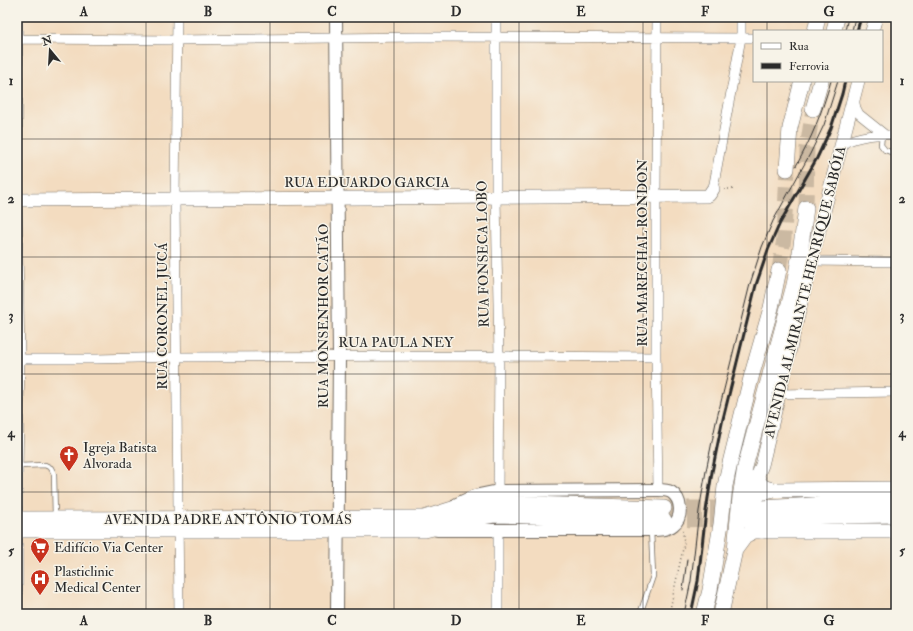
<svg xmlns="http://www.w3.org/2000/svg" width="913" height="631" font-family="'IM FELL Double Pica',serif">
	<style>
		.lines { fill: none; stroke-linecap: round; stroke-linejoin: round }
		.primary-tunnel { stroke: #cbb9a2; stroke-width: 15; stroke-dasharray: 15 8; stroke-linecap: butt }
		.trunk-tunnel { stroke: #cbb9a2; stroke-width: 15; stroke-dasharray: 15 8; stroke-linecap: butt }
		.service-casing { stroke: #71695f; stroke-width: 6 }
		.minor-casing { stroke: #71695f; stroke-width: 10 }
		.tertiary-casing { stroke: #71695f; stroke-width: 14 }
		.secondary-casing { stroke: #71695f; stroke-width: 14 }
		.primary-casing { stroke: #71695f; stroke-width: 16 }
		.trunk-casing { stroke: #71695f; stroke-width: 16 }
		.path { stroke: #71695f; stroke-width: 1.5; stroke-dasharray: 1 3; stroke-linecap: butt }
		.service { stroke: #fff; stroke-width: 4.5 }
		.minor { stroke: #fff; stroke-width: 9 }
		.tertiary { stroke: #fff; stroke-width: 12 }
		.secondary { stroke: #fff; stroke-width: 13 }
		.primary { stroke: #fff; stroke-width: 15 }
		.trunk { stroke: #fff; stroke-width: 15 }
		.tram { stroke: #2b2b2b; stroke-width: 1 }
		.rail { stroke: #2b2b2b; stroke-width: 3 }
		.grid { fill: none; stroke: #2b2b2b; stroke-width: 1; stroke-opacity: 0.55 }
		.labels { text-anchor: middle; dominant-baseline: central; stroke-width: 3; stroke-linejoin: round; paint-order: stroke }
		.street-label { font-size: 14px; fill: #2b2b2b; stroke: #f7f3e8 }
		.poi-label { font-size: 14px; fill: #2b2b2b; stroke: #f7f3e8; text-anchor: start }
		.neatline { fill: none; stroke: #2b2b2b; stroke-width: 1.5 }
		.grid-label { font-size: 13px; text-anchor: middle; font-weight: bold; fill: #2b2b2b }
	</style>
	<rect width="100%" height="100%" fill="#f7f3e8"/>
	<filter id="ink" filterUnits="userSpaceOnUse"><feTurbulence type="fractalNoise" baseFrequency=".025" numOctaves="2"/><feDisplacementMap in="SourceGraphic" scale="8" xChannelSelector="R" yChannelSelector="G"/><feConvolveMatrix kernelMatrix="1 2 1 2 8 2 1 2 1" color-interpolation-filters="sRGB"/></filter>
	<filter id="wash" filterUnits="userSpaceOnUse"><feTurbulence type="fractalNoise" baseFrequency=".012" numOctaves="4" result="noise"/><feDisplacementMap in="SourceGraphic" scale="16" xChannelSelector="R" yChannelSelector="G"/><feGaussianBlur stdDeviation="0.9" result="paint"/><feColorMatrix in="noise" values="0 0 0 0 0 0 0 0 0 0 0 0 0 0 0 0 0 1.4 0 .05"/><feComposite in="paint" operator="in"/></filter>
	<g filter="url(#wash)">
		<rect width="100%" height="100%" fill="#f3dcc0"/>
	</g>
	<g filter="url(#ink)">
		<g class="lines">
			<path class="primary-tunnel" d="M664,508H735
				M664,520L751,519"/>
			<path class="trunk-tunnel" d="M806,208L807,148L813,109
				M779,270L784,238L787,169"/>
			<g class="service-casing">
				<path id="service" d="M882,134L881,145L885,150L896,154
					M18,466L45,465L51,468L54,474L55,517
					M640,614L653,576L651,530"/>
			</g>
			<g class="minor-casing">
				<path id="minor" d="M177,17L175,199L179,614
					M496,17V198L499,356L498,491
					M657,17L656,197V357L658,490
					M17,39L177,40L417,37L754,38
					M854,99L856,108L859,114L884,134
					M841,144C862,135 874,134 896,135
					M713,189L741,38V17
					M811,261L896,262
					M17,359H97L177,357L499,356L656,357
					M779,394L896,392
					M18,519V466L20,359L17,200L18,17
					M18,530V614
					M498,531V614"/>
			</g>
			<g class="tertiary-casing">
				<path id="tertiary" d="M336,17L339,357L337,614
					M437,530H651C658,530 667,530 673,525C683,517 682,499 671,492C667,490 663,490 658,490L498,491L474,496L457,504"/>
			</g>
			<g class="secondary-casing">
				<path id="secondary" d="M872,31L876,17
					M17,200L707,196L709,195L713,189
					M740,497L757,477L762,465L811,261L858,81"/>
			</g>
			<g class="primary-casing">
				<path id="primary" d="M757,477C761,487 763,488 774,490
					M760,508L834,504L896,502
					M17,519L410,518H424L459,507L473,504L496,503L664,508
					M755,519L830,516L896,515
					M17,530H425L438,527L463,520L494,515L664,520
					M762,531C759,529 753,527 751,523C749,520 750,515 751,511C754,493 757,493 774,490L896,489"/>
			</g>
			<g class="trunk-casing">
				<path id="trunk" d="M815,31L818,17
					M834,31L837,17
					M813,109L821,81
					M787,169L790,128L802,81
					M735,550L746,535L754,531H896
					M704,614L710,590L721,524L725,486L730,463L752,374L771,308L779,270
					M721,614L735,550L740,497L745,467L765,393L794,285L800,253L806,208"/>
			</g>
			<path class="path" d="M724,189H736
				M669,614L684,544L683,533L682,531"/>
			<use href="#service" class="service"/>
			<use href="#minor" class="minor"/>
			<use href="#tertiary" class="tertiary"/>
			<use href="#secondary" class="secondary"/>
			<use href="#primary" class="primary"/>
			<use href="#trunk" class="trunk"/>
			<path class="tram" d="M845,31L848,17
				M852,31L855,17
				M796,166C812,138 822,112 831,81
				M683,590L687,559
				M684,614L691,581L699,511L706,471L716,422L750,284L762,247L773,221L810,154L824,125L838,81"/>
			<path class="rail" d="M857,31L861,17
				M691,614L698,581L706,511L712,472L722,423L756,285L768,250L780,223L817,158L831,128L842,94L845,81"/>
		</g>
	</g>
	<path class="grid" d="M146,17V614M270,17V614M394,17V614M519,17V614M643,17V614M767,17V31M767,81V614M17,139H896M17,257H896M17,374H896M17,492H896"/>
	<defs>
		<g id="church-pin" transform="scale(1)"><path d="M0 17L-7.5 6A9.5 9.5 0 1 1 7.5 6Z" fill="#c8321e" stroke="#f7f3e8"/><path d="M-1.2-6h2.4v3.5h3.3v2.4h-3.3V6h-2.4V-.1h-3.3v-2.4h3.3Z" fill="#fff"/></g>
		<g id="supermarket-pin" transform="scale(1)"><path d="M0 17L-7.5 6A9.5 9.5 0 1 1 7.5 6Z" fill="#c8321e" stroke="#f7f3e8"/><path d="M-6-5.5h2.5l.6 2H6L4.5 2H-2.5L-4.4-4H-6ZM-1.5 3.2a1.3 1.3 0 1 0 .1 0ZM3 3.2a1.3 1.3 0 1 0 .1 0Z" fill="#fff"/></g>
		<g id="hospital-pin" transform="scale(1)"><path d="M0 17L-7.5 6A9.5 9.5 0 1 1 7.5 6Z" fill="#c8321e" stroke="#f7f3e8"/><path d="M-5-5h3v3.5h4V-5h3V5h-3V1.5h-4V5h-3Z" fill="#fff"/></g>
	</defs>
	<g fill-rule="evenodd">
		<use href="#church-pin" x="69" y="455"/>
		<use href="#supermarket-pin" x="40" y="547"/>
		<use href="#hospital-pin" x="40" y="579"/>
	</g>
	<g class="labels">
		<g class="street-label">
			<text x="367" y="182">RUA EDUARDO GARCIA</text>
			<text transform="translate(642 253) rotate(-90)">RUA MARECHAL RONDON</text>
			<text transform="translate(483 254) rotate(-91)">RUA FONSECA LOBO</text>
			<text transform="translate(805 292) rotate(-76)">AVENIDA ALMIRANTE HENRIQUE SABÓIA</text>
			<text transform="translate(162 316) rotate(-90)">RUA CORONEL JUCÁ</text>
			<text transform="translate(323 316) rotate(-90)">RUA MONSENHOR CATÃO</text>
			<text x="396" y="342">RUA PAULA NEY</text>
			<text x="228" y="519">AVENIDA PADRE ANTÔNIO TOMÁS</text>
		</g>
		<g class="poi-label">
			<text x="83" y="447">Igreja Batista<tspan x="83" dy="16">Alvorada</tspan></text>
			<text x="54" y="547">Edifício Via Center</text>
			<text x="54" y="571">Plasticlinic<tspan x="54" dy="16">Medical Center</tspan></text>
		</g>
	</g>
	<rect width="913" height="631" fill="none" stroke="#f7f3e8" stroke-width="44"/>
	<rect x="753" y="30" width="130" height="52" fill="#f7f3e8" stroke="#a5a39c"/>
	<rect x="761" y="43" width="20" height="6" fill="#ffffff" stroke="#a5a39c"/>
	<text x="789" y="50" font-size="12" fill="#2b2b2b">Rua</text>
	<rect x="761" y="63" width="20" height="6" fill="#2b2b2b" stroke="#a5a39c"/>
	<text x="789" y="70" font-size="12" fill="#2b2b2b">Ferrovia</text>
	<g transform="translate(50 50) rotate(342)" stroke="#f7f3e8" stroke-width="3" paint-order="stroke">
	<path d="M0-3L7 15L0 10L-7 15Z" fill="#2b2b2b"/>
	<text y="-6" font-size="11" font-weight="bold" text-anchor="middle" fill="#2b2b2b">N</text>
	</g>
	<rect x="22" y="22" width="869" height="587" class="neatline"/>
	<g class="grid-label">
		<text x="84" y="16">A</text>
		<text x="208" y="16">B</text>
		<text x="332" y="16">C</text>
		<text x="456" y="16">D</text>
		<text x="581" y="16">E</text>
		<text x="705" y="16">F</text>
		<text x="829" y="16">G</text>
		<text x="11" y="85">1</text>
		<text x="902" y="85">1</text>
		<text x="11" y="203">2</text>
		<text x="902" y="203">2</text>
		<text x="11" y="320">3</text>
		<text x="902" y="320">3</text>
		<text x="11" y="437">4</text>
		<text x="902" y="437">4</text>
		<text x="11" y="555">5</text>
		<text x="902" y="555">5</text>
		<text x="84" y="625">A</text>
		<text x="208" y="625">B</text>
		<text x="332" y="625">C</text>
		<text x="456" y="625">D</text>
		<text x="581" y="625">E</text>
		<text x="705" y="625">F</text>
		<text x="829" y="625">G</text>
	</g>
</svg>
